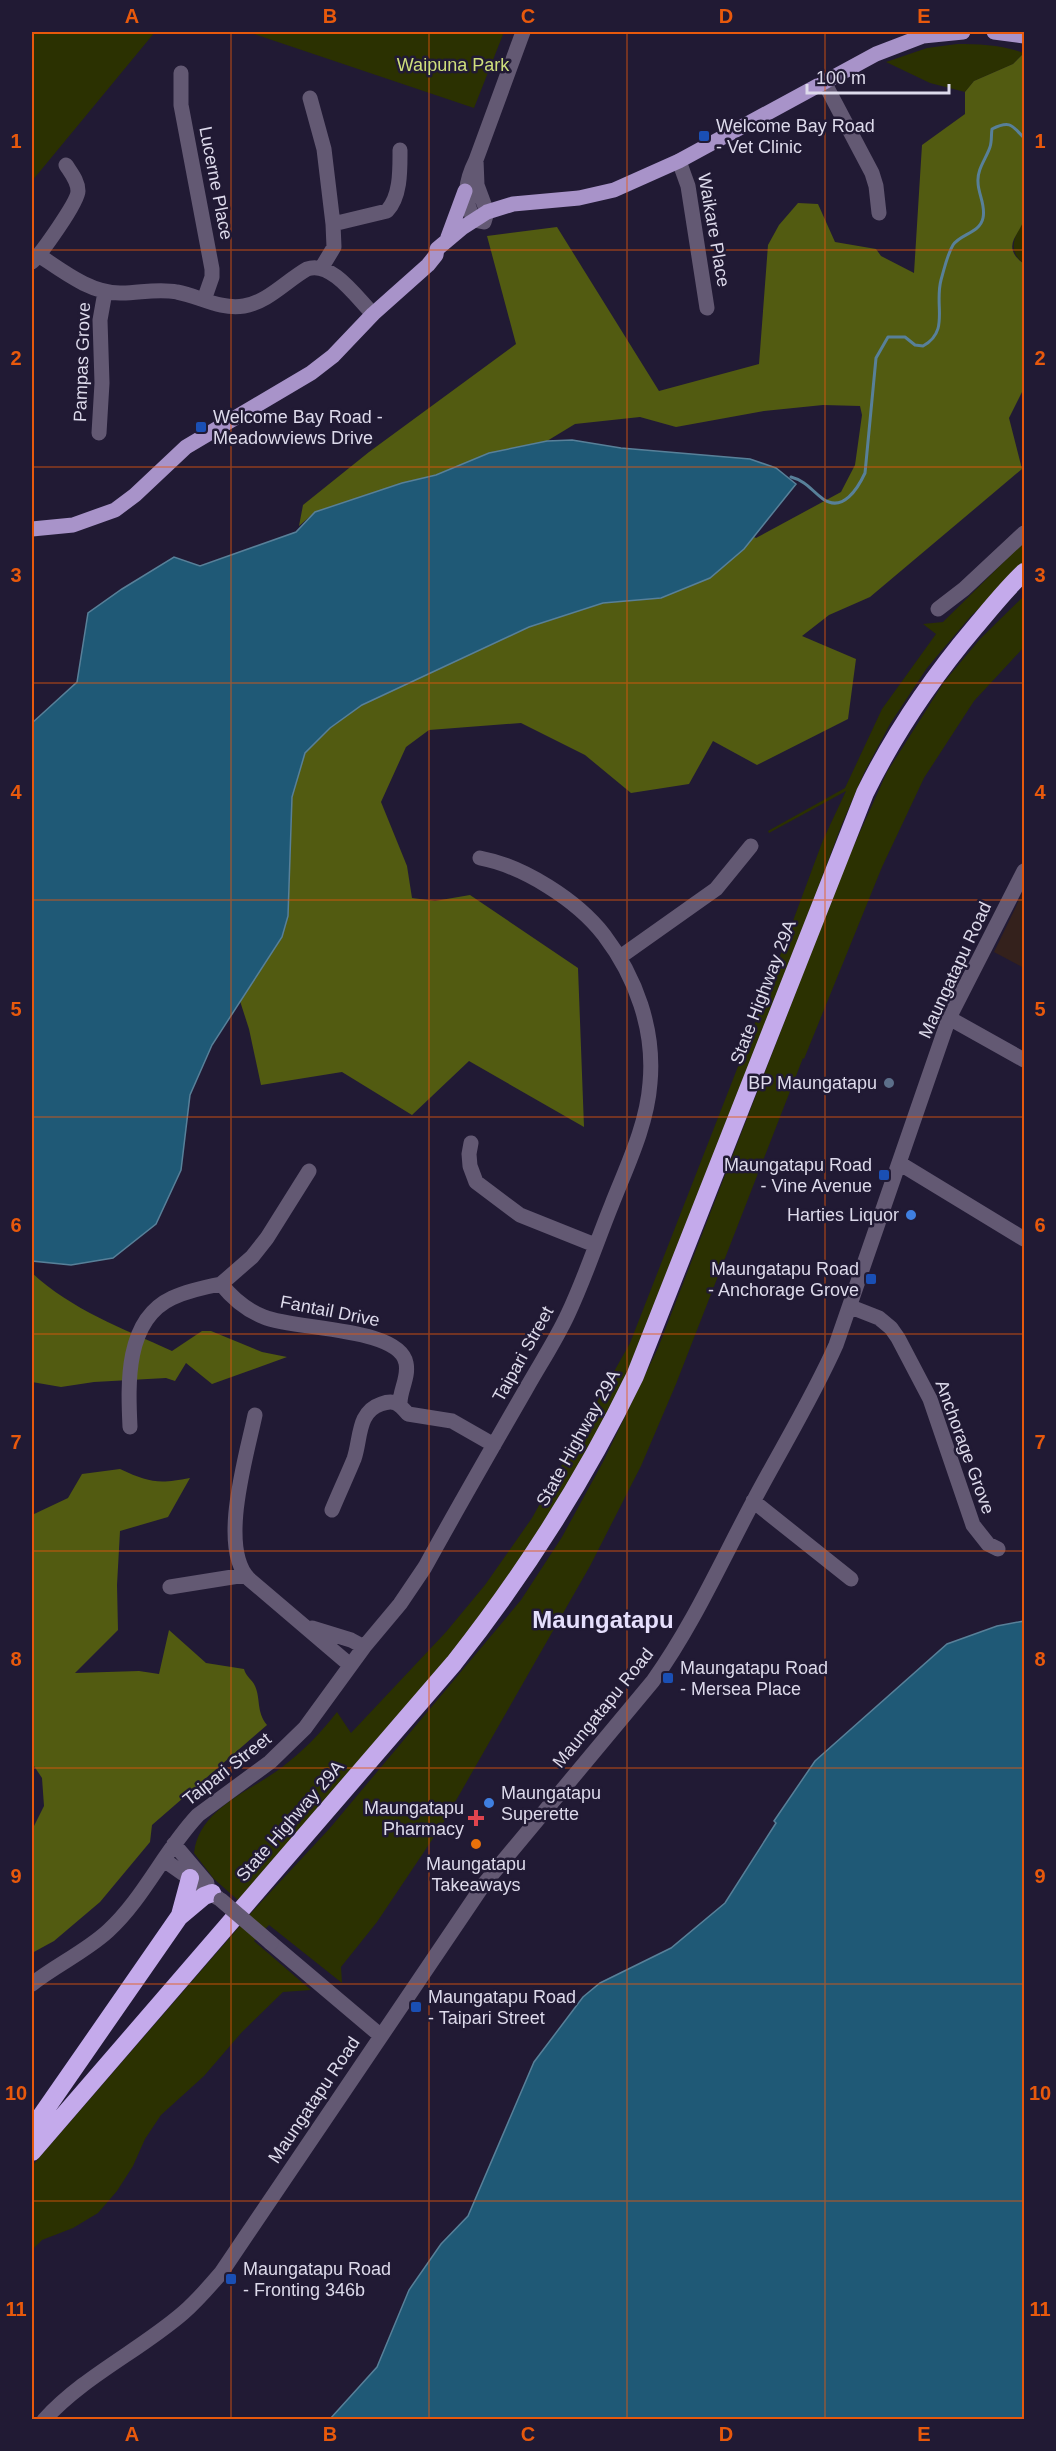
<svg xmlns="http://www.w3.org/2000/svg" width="1056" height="2451" font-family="Helvetica,sans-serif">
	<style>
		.education { fill: #34211c }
		.green { fill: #2b3101 }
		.forest { fill: #525b11 }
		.water { fill: #1f5976; stroke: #588099; stroke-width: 1.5 }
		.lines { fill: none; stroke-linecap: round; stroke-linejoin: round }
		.stream { stroke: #588099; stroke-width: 3 }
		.minor { stroke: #635973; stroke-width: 15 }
		.major { stroke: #a893c9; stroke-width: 15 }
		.highway { stroke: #c4aaeb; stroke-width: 18 }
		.minor-bridge { stroke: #635973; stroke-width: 15 }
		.grid { fill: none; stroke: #e8590c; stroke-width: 1.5; stroke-opacity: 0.55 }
		.transit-dot { fill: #1a4fb4; stroke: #211a34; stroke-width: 2 }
		.service-dot { fill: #5c6f8a; stroke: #211a34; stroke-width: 2 }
		.shop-dot { fill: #3f7fe0; stroke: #211a34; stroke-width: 2 }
		.health-dot { fill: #e0444e; stroke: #211a34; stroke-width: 2 }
		.food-dot { fill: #e8710a; stroke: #211a34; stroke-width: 2 }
		.labels { text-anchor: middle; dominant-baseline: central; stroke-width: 5; stroke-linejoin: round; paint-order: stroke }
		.park-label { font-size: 18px; fill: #cfdf7c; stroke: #211a34 }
		.poi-label { font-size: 18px; fill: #dddaeb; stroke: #211a34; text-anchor: start }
		.street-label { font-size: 18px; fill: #dddaeb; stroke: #211a34 }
		.district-label { font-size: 24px; font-weight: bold; fill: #e5dffc; stroke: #211a34 }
		.neatline { fill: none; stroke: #e8590c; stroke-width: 2 }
		.grid-label { font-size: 20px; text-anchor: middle; font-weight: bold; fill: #e8590c }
	</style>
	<rect width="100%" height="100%" fill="#211a34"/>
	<path class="education" d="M1024,890V968L994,952Z"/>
	<path class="green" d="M32,32H155L32,181Z
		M248,32H504L474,108Z
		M957,44C980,44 1002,45 1024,53L1013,64L974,81L965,92L930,83L886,62L927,48Z
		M1024,221V264C1007,251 1014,236 1024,221Z
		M1024,542V565L970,617L927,668L890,724L864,773L842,824L740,1096L627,1383L575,1479L467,1637L240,1902L214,1879L194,1853C199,1809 249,1792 281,1768C302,1752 321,1733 337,1712L351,1733L446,1632L485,1585L532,1518L630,1343L755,1023L823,840L846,791L769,833L768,831L845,788L882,709L936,634L923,624L943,622Z
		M1024,596V647L974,701L924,778L882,867L804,1059L803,1058L676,1384L641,1466L590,1566L442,1825L377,1922L341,1967L342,1983L269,1925L254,1941L311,1990L283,1992L242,2032L204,2076L161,2115L145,2139L133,2166L117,2191L98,2213L73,2228L42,2240L32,2250V2166L252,1912L330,1828L521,1600L562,1537L604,1460L658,1348L846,863L887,772L944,682L980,639Z"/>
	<path class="forest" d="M1024,53V173L1022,178C1023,191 1025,205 1024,217C1023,233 998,245 1024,264V388L1009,418L1022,469L870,597L829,615L802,636L856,659L848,719L757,765L713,741L689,784L631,793L585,755L521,723L429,730L406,747L381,802L407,866L412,898L435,901L470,895L578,968L584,1127L469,1061L412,1115L342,1072L261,1085L249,1029L240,1001L282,937L288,916L292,797L305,753L330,728L362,705L529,627L603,603L661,598L744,549L754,537L756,538L841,492L855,465L862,415L860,406L823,405L764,411L676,427L640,417L575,424L547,441L489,453L436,475L402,483L315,512L299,526L303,505L369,452L516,344L487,236L557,227L659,391L759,364L768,245L779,225L798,203L818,204L835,242L876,249L881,256L914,273L922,145L965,114V92L974,81L1013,64Z
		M32,1273C72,1310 122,1328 172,1351L202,1331H211L262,1352L287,1357L212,1384L186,1363L175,1381L166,1378L94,1382L61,1387L32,1382Z
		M120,1469C150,1483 159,1484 190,1478L168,1517L120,1531L117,1585L118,1630L75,1673L139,1671L159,1674L169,1630L206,1663L244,1669C246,1677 252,1679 255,1686C261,1700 256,1711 267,1725L152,1825L150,1842L100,1902L54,1941L32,1953V1830L44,1806L42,1778L32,1763V1515L68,1498L82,1474Z"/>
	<path class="water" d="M572,440L621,448L750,459L776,468L796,484L744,549L710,578L661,598L603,603L529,627L362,705L330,728L305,753L292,797L288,916L282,937L212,1045L190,1095L181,1170L156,1224L113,1258L71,1265L32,1261V723L77,682L88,613L122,589L174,557L200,566L296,532L315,512L402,483L436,475L489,453L547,441Z
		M1024,1621V2419H330L377,2367L409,2290L441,2244L468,2216L534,2062L583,1997L600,1983L671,1948L725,1903L776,1823L774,1821L815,1761L947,1644L997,1626Z"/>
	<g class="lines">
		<path class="stream" d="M791,477C806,481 811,490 823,499C843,513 858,488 865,473L876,358L888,337H905L915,345L923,346C950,331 934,306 941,280C944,270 947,255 953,245C960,234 980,233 983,218C986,205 978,194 978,182C977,169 986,159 990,147C992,141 991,135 992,129C1010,120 1012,125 1024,138"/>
		<path class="minor" d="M181,73V105L212,269V277L204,300
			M824,82L872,173L876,186L879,213
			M310,98L324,149L333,224L334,247L322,267
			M476,160L477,185L487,212L484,222L474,220C463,198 465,182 476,160L523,32
			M679,161L688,186L707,308
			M333,224L387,211C401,196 400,169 400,150
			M40,256C64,272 92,294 122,293C140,293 158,288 177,292C199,296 220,310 244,306C268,302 286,281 307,269C331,260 357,298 373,314
			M32,262C41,254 78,202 78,191C78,181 71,173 66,165
			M99,433L102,383L100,320L105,292
			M938,609L964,589L1024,533
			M620,957L716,889L751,846
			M949,1018L1024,1060
			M471,1143L469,1154L470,1166L476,1182L520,1215L595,1245
			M899,1163L1024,1239
			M221,1284L252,1257L267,1238L309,1171
			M851,1307L879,1318L891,1328L898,1338L930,1399L973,1525L988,1544L998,1549
			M255,1415C247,1454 218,1548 249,1579L350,1665
			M130,1427C128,1384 125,1320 172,1298C187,1291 205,1287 221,1284C233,1299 246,1310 264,1317C295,1330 399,1327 406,1363C409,1377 400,1390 400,1403
			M753,1501L851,1579
			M332,1510C339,1493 347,1476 354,1459C361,1439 357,1412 381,1404C395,1399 399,1404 408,1414L452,1421L494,1445
			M170,1587L245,1575
			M312,1628L351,1640L364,1647
			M174,1844L207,1883
			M164,1860L218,1898
			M271,1943L381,2036
			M32,1984C56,1965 85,1952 108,1931C144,1898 164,1851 198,1815L270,1762L305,1728L364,1647L400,1604L425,1567C458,1507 492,1448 526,1389C540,1364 556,1340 568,1314C585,1278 597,1241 612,1204C627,1166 647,1125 650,1083C655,1030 636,977 604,935C577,900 523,866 480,858
			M44,2420C84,2376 139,2351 183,2313C197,2301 209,2287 221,2273L484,1884L653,1681C693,1625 721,1562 753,1502C781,1449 812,1399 836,1345L949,1018L1024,871"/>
		<path class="major" d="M994,32L1024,36
			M448,237L465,191
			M32,529L73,525L115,510L135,495L186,447L311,373L333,356L373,314L428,265L436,255L437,249L462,228L487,212L513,204L579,198L614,190L679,161L876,54L923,36L963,32"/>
		<path class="highway" d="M180,1915L190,1878
			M32,2129L179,1917L204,1896L212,1893
			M32,2152L454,1663C525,1573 585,1479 635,1376L865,793C895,732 931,679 975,627C991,608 1006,589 1024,572"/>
		<path class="minor-bridge" d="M221,1900L271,1943"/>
	</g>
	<path class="grid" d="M231,32V2420M429,32V2420M627,32V2420M825,32V2420M32,250H1024M32,467H1024M32,683H1024M32,900H1024M32,1117H1024M32,1334H1024M32,1551H1024M32,1768H1024M32,1984H1024M32,2201H1024"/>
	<g class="transit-dot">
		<rect x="698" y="130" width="12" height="12" rx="3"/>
		<rect x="195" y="421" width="12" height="12" rx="3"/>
		<rect x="878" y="1169" width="12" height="12" rx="3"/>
		<rect x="865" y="1273" width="12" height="12" rx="3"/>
		<rect x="662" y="1672" width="12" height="12" rx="3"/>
		<rect x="410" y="2001" width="12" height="12" rx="3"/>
		<rect x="225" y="2273" width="12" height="12" rx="3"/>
	</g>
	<circle class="service-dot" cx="889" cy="1083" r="6"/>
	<g class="shop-dot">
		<circle cx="911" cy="1215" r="6"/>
		<circle cx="489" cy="1803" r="6"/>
	</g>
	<path class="health-dot" d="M473 1809h6v6h6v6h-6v6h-6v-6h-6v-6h6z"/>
	<circle class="food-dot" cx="476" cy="1844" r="6"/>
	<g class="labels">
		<g class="park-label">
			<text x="453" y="65">Waipuna Park</text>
		</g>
		<g class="poi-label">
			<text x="716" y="126">Welcome Bay Road<tspan x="716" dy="21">- Vet Clinic</tspan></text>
			<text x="213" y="417">Welcome Bay Road -<tspan x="213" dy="21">Meadowviews Drive</tspan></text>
			<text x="877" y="1083" text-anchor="end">BP Maungatapu</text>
			<text x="872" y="1165" text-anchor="end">Maungatapu Road<tspan x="872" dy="21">- Vine Avenue</tspan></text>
			<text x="899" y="1215" text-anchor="end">Harties Liquor</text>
			<text x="859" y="1269" text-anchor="end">Maungatapu Road<tspan x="859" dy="21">- Anchorage Grove</tspan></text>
			<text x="680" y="1668">Maungatapu Road<tspan x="680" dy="21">- Mersea Place</tspan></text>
			<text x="501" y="1793">Maungatapu<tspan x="501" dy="21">Superette</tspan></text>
			<text x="464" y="1808" text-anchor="end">Maungatapu<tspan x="464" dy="21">Pharmacy</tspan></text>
			<text x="476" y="1864" text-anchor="middle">Maungatapu<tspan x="476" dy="21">Takeaways</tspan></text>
			<text x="428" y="1997">Maungatapu Road<tspan x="428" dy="21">- Taipari Street</tspan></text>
			<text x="243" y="2269">Maungatapu Road<tspan x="243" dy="21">- Fronting 346b</tspan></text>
		</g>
		<g class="street-label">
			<text transform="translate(216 183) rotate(79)">Lucerne Place</text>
			<text transform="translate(714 230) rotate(80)">Waikare Place</text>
			<text transform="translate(82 362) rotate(-88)">Pampas Grove</text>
			<text transform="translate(955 970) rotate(-65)">Maungatapu Road</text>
			<text transform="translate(763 992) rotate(-69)">State Highway 29A</text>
			<text transform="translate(330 1311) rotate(11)">Fantail Drive</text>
			<text transform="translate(523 1354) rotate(-61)">Taipari Street</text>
			<text transform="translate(578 1438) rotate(-61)">State Highway 29A</text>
			<text transform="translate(965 1447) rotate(70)">Anchorage Grove</text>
			<text transform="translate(603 1708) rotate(-51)">Maungatapu Road</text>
			<text transform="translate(227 1769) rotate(-38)">Taipari Street</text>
			<text transform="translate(290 1821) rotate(-49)">State Highway 29A</text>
			<text transform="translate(314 2100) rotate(-56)">Maungatapu Road</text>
		</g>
		<g class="district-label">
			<text x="603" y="1619">Maungatapu</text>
		</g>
	</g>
	<rect width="1056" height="2451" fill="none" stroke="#211a34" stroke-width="66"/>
	<path d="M807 84v9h142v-9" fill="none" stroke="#dddaeb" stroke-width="3"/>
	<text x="816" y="84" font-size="18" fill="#dddaeb" stroke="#211a34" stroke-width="4.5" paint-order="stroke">100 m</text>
	<rect x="33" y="33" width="990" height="2385" class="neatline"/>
	<g class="grid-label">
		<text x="132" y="23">A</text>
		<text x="330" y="23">B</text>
		<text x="528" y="23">C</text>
		<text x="726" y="23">D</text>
		<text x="924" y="23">E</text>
		<text x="16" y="148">1</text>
		<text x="1040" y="148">1</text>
		<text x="16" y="365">2</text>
		<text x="1040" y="365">2</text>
		<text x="16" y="582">3</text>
		<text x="1040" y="582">3</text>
		<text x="16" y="799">4</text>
		<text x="1040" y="799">4</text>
		<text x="16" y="1016">5</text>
		<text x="1040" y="1016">5</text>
		<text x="16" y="1232">6</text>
		<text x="1040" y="1232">6</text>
		<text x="16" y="1449">7</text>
		<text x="1040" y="1449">7</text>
		<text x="16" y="1666">8</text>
		<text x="1040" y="1666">8</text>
		<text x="16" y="1883">9</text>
		<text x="1040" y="1883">9</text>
		<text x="16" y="2100">10</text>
		<text x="1040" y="2100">10</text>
		<text x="16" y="2316">11</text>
		<text x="1040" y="2316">11</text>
		<text x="132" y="2441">A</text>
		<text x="330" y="2441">B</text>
		<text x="528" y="2441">C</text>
		<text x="726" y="2441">D</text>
		<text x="924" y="2441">E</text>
	</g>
</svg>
